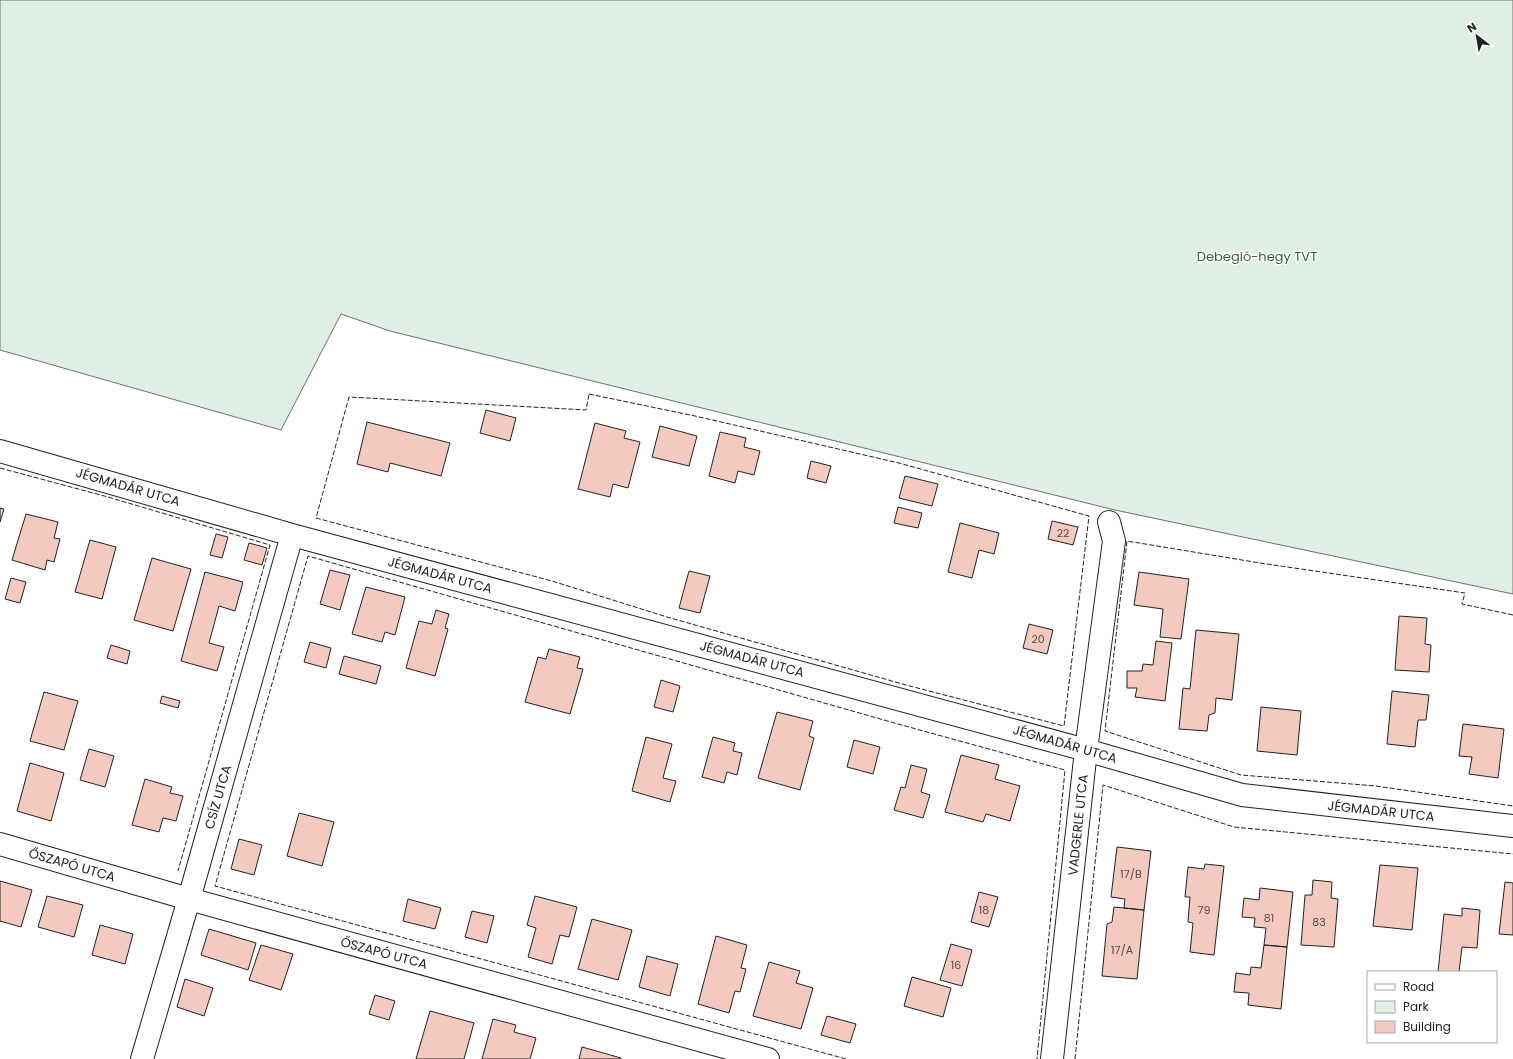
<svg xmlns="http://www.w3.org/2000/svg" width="1513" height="1059" font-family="Poppins,sans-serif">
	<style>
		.green { fill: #e0efe3; stroke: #6f6f6f }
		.building { fill: #f3c9c0; stroke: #222 }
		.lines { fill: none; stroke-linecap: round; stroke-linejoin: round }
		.minor-casing { stroke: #222; stroke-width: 24 }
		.minor { stroke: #fff; stroke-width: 22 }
		.fence { stroke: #222; stroke-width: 1; stroke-dasharray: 5 2; stroke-linecap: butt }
		.labels { text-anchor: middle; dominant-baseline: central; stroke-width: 3; stroke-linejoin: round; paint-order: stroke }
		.number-label { font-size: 11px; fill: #564c4a }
		.park-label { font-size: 13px; fill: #2f5e38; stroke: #fff }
		.street-label { font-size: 13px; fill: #222; stroke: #fff }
	</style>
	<rect width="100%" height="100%" fill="#fff"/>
	<path class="green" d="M0,0H1513V594L1115,510L390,331L341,314L281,430L0,350Z"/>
	<path class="building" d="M486,410L516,418L510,441L480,433Z
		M367,422L450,443L441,476L390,463L388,472L357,464Z
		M595,423L626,431L624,438L640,442L628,488L613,484L610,497L578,489Z
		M660,426L697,436L689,466L652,457Z
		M720,432L746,438L744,447L760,451L754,475L738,471L735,483L709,476Z
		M811,461L831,466L826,483L807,478Z
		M905,476L938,484L932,506L899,498Z
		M898,507L922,513L918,528L894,523Z
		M0,508L4,509L0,522Z
		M26,514L58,522L54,538L60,539L54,562L47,560L45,570L12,560Z
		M1052,521L1078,527L1073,545L1048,539Z
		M960,523L999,533L994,554L979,550L972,578L948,572Z
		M216,534L228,537L222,558L210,555Z
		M90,540L116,547L102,599L75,592Z
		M249,543L267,548L262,565L244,560Z
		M152,558L191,569L173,631L134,620Z
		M330,570L350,575L340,610L320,604Z
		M689,571L710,576L700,613L679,608Z
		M205,572L243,582L235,611L219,606L209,643L224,647L217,671L181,661Z
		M1139,572L1189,579L1181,639L1160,637L1163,609L1134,605Z
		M11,578L26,582L20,603L5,599Z
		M366,587L405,597L395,635L385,632L382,642L352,634Z
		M436,610L449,614L445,628L448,629L435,676L406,668L419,621L432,624Z
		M1399,616L1427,618L1425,644L1431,645L1429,672L1395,670Z
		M1029,624L1053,630L1047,654L1023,648Z
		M1196,630L1239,634L1232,700L1216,698L1215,713L1209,715L1207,731L1179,729L1183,688L1190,689Z
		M1156,641L1172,643L1165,701L1135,697L1137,688H1127V671H1142L1143,664L1153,665Z
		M310,642L331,648L326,668L304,662Z
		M111,645L130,651L127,664L107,658Z
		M549,649L580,657L577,668L583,669L570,714L525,702L538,657L546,659Z
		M344,656L381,666L376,684L339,674Z
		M661,680L680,686L673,712L654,707Z
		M1392,691L1429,695L1426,720H1418L1415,747L1387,744Z
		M44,692L78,701L64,750L30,741Z
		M162,696L180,701L178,708L160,703Z
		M1261,707L1301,711L1297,755L1257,751Z
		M777,712L813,721L809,736L814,738L800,790L758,778Z
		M1463,724L1504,729L1498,778L1469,774L1472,757L1459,756Z
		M646,737L672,744L663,778L676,781L670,802L632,791Z
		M713,737L735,743L733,751L742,753L737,775L727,772L724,783L702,777Z
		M854,740L880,747L873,774L847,767Z
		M89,749L114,756L105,787L80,780Z
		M961,755L999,765L995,779L1020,786L1010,821L986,814L983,822L945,812Z
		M30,763L64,773L51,821L17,811Z
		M911,765L927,769L921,792L930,795L923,818L894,810L901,787L905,788Z
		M145,779L172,787L170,793L183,796L176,821L163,818L159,832L132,825Z
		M299,813L334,822L322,866L287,856Z
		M239,839L262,845L254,875L231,869Z
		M1117,847L1151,851L1144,910L1124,908L1125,899L1111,897Z
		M1205,864L1224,866L1214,955L1190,952L1193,923L1188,922L1190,897H1185L1188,867L1204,869Z
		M1380,865L1418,868L1412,930L1373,926Z
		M1313,880L1332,882L1331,898L1338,899L1334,947L1301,945L1305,895H1312Z
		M0,881L32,890L21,927L0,921Z
		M1505,882L1513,883V935L1499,934Z
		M1260,888L1293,892L1287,947L1264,945L1266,928L1254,927L1255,918L1242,917L1244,898L1259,900Z
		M979,892L998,897L989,927L971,922Z
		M47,896L83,905L74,937L38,927Z
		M535,896L577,907L569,937L560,935L552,964L528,957L536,928L527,925Z
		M408,899L441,908L435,929L403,921Z
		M1114,907L1144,910L1137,979L1102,976L1107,924L1112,922Z
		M1462,908L1480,910L1477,948L1462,947L1459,972H1438L1444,914L1462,916Z
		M472,911L494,916L487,943L465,937Z
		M592,919L632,930L618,980L578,969Z
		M100,925L133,934L125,964L92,955Z
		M209,929L256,943L248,970L201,955Z
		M716,936L747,945L741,968L746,969L740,992L735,991L729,1013L698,1004Z
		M951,944L972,950L962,986L940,980Z
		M261,945L293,954L281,990L249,980Z
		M1264,945L1287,947L1281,1009L1248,1005L1249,993L1234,992L1236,973L1250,975L1251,967L1261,968Z
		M647,956L678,964L670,996L639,987Z
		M769,962L800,971L796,983L813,988L801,1029L753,1016Z
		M912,977L951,988L943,1017L904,1006Z
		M185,979L213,988L204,1016L177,1007Z
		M375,995L395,1001L389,1020L369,1014Z
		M430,1011L474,1023L464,1059H416Z
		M827,1016L856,1024L850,1043L821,1035Z
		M493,1019L516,1025L514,1032L536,1038L530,1059H482Z
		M582,1047L621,1058V1059H579Z"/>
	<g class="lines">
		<g class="minor-casing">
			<path id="minor" d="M0,451L292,535L1086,750L1242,795L1513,826
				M0,844L189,899L768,1059
				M142,1059L189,899L292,535
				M1052,1059L1086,750L1114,541L1109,522"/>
		</g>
		<use href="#minor" class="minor"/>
		<path class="fence" d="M589,394L695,416L899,463L1089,516L1064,726L906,685L667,617L552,581L316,518L349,397L586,410Z
			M0,468L108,497L270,545L178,871
			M1513,615L1462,604L1465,593L1260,563L1127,541L1105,731L1241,775L1376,786L1513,806
			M846,1059L215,886L308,556L898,724L1065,770L1037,1059
			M1075,1059L1103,785L1234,827L1513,854"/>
	</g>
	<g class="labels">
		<g class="number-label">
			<text x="1063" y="533">22</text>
			<text x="1038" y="639">20</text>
			<text x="1131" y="874">17/B</text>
			<text x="984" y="910">18</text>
			<text x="1204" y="910">79</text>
			<text x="1269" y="918">81</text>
			<text x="1319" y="922">83</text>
			<text x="1122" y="950">17/A</text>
			<text x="956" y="965">16</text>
		</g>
		<g class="park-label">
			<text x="1257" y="256">Debegió-hegy TVT</text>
		</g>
		<g class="street-label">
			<text transform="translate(128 487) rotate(16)">JÉGMADÁR UTCA</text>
			<text transform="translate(440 575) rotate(15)">JÉGMADÁR UTCA</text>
			<text transform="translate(752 659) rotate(15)">JÉGMADÁR UTCA</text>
			<text transform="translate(1065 744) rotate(16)">JÉGMADÁR UTCA</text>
			<text transform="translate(218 797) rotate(-74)">CSÍZ UTCA</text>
			<text transform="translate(1381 811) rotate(6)">JÉGMADÁR UTCA</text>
			<text transform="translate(1078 825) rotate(-84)">VADGERLE UTCA</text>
			<text transform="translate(72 865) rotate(16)">ŐSZAPÓ UTCA</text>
			<text transform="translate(384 953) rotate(15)">ŐSZAPÓ UTCA</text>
		</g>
	</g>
	<rect x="1367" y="971" width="130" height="72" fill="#ffffff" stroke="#a7a7a7"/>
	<rect x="1375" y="984" width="20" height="6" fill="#ffffff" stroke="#a7a7a7"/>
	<text x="1403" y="991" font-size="12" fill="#222222">Road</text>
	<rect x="1375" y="1001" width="20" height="12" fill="#e0efe3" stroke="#a7a7a7"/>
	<text x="1403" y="1011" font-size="12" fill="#222222">Park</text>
	<rect x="1375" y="1021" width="20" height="12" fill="#f3c9c0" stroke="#a7a7a7"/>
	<text x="1403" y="1031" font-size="12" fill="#222222">Building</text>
	<g transform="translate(1477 36) rotate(329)" stroke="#ffffff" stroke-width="3" paint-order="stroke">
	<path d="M0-3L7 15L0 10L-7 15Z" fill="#222222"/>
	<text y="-6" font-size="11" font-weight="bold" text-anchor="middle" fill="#222222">N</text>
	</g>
</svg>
